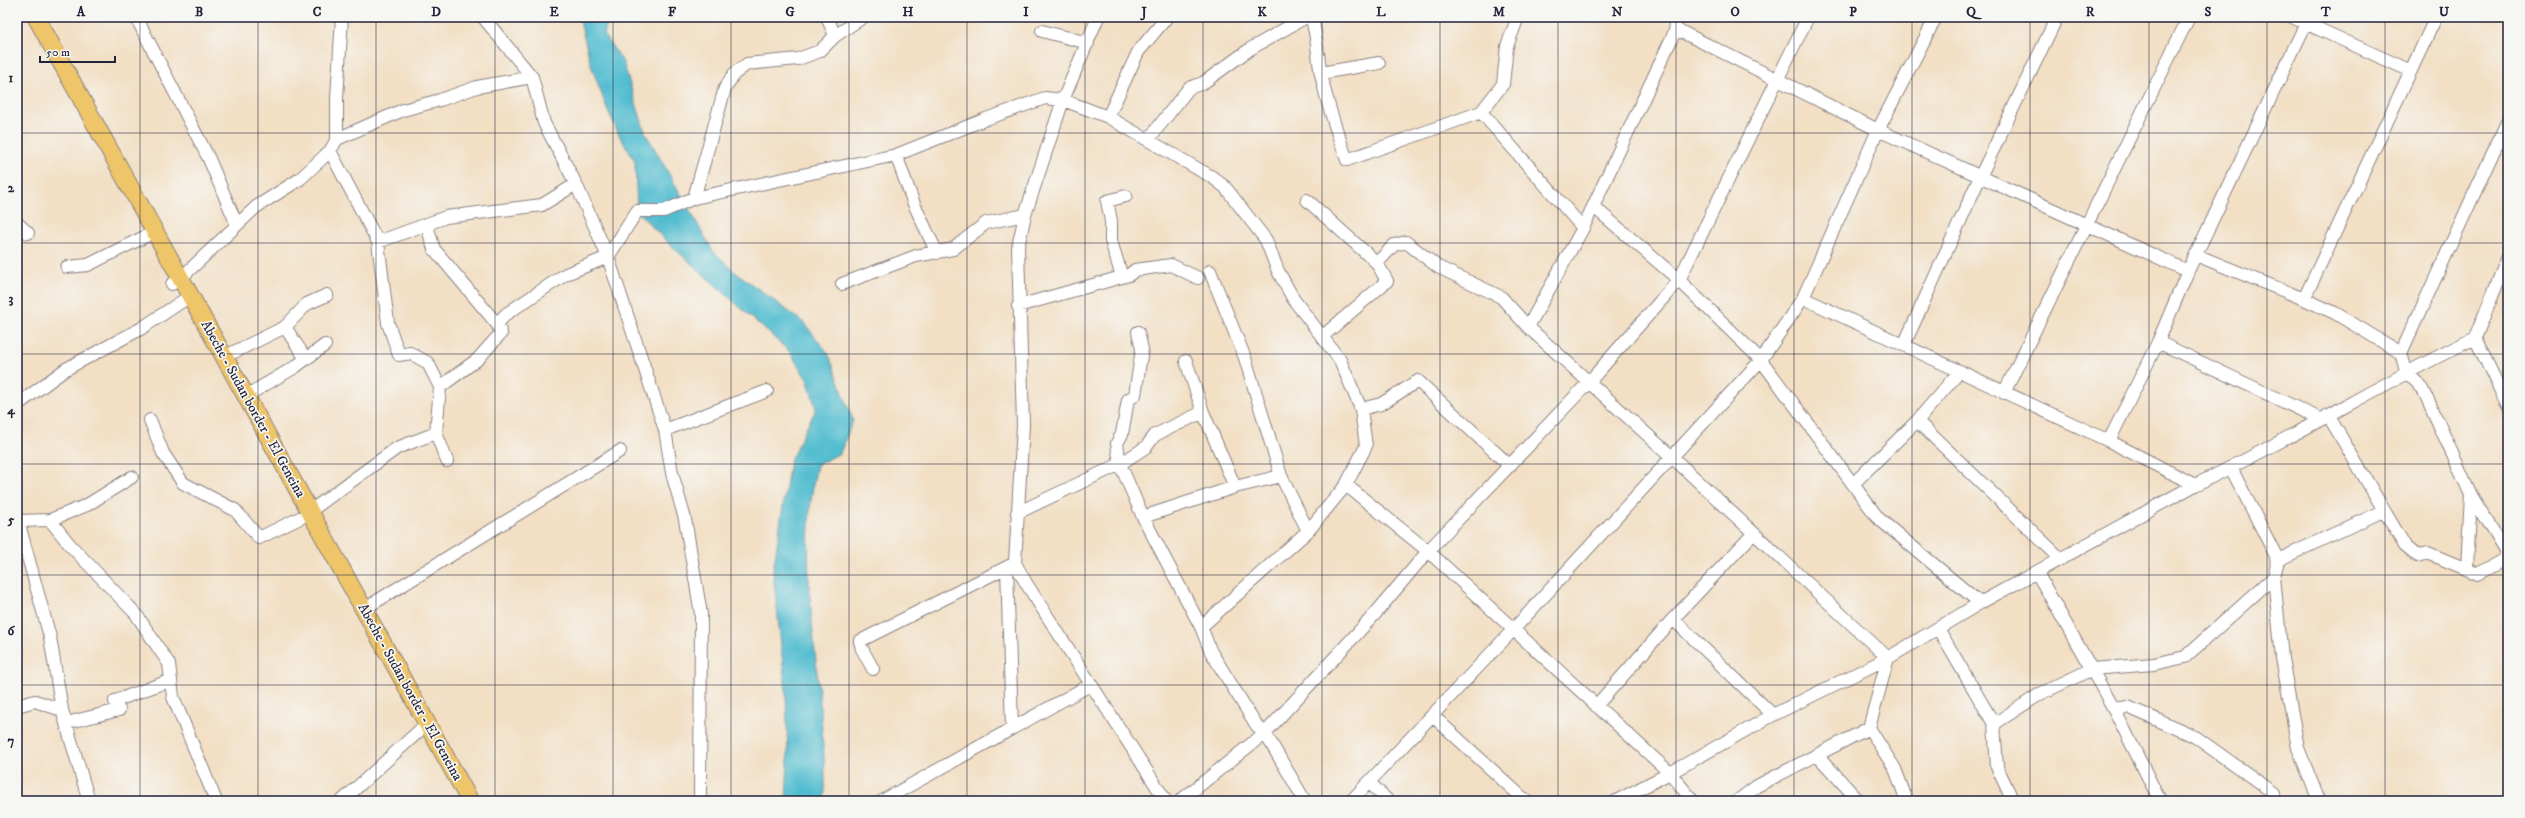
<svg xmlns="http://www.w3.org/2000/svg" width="2525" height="818" font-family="'IM FELL DW Pica',serif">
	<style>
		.water { fill: #53bdd0; stroke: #3a7086 }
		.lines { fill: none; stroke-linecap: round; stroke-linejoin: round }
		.minor-casing { stroke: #8a8080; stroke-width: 14 }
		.highway-casing { stroke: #8a8080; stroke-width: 19 }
		.minor { stroke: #fff; stroke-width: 12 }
		.highway { stroke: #eec569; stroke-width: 17 }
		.grid { fill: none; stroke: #22223b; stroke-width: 1; stroke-opacity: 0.55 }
		.labels { text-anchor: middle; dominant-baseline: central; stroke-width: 3.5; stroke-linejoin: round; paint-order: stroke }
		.street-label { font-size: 14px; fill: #22223b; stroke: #f6f6f2 }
		.neatline { fill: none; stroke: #22223b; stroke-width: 1.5 }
		.grid-label { font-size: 13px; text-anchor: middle; font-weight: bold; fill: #22223b }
	</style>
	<rect width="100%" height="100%" fill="#f6f6f2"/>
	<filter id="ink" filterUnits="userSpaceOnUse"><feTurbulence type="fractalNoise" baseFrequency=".025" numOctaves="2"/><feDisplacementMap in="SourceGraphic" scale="8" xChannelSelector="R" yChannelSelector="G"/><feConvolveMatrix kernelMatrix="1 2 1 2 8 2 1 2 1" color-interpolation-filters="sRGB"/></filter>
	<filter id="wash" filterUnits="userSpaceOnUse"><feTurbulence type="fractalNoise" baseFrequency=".012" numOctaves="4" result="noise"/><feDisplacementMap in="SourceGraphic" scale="16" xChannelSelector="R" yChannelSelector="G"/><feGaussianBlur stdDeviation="0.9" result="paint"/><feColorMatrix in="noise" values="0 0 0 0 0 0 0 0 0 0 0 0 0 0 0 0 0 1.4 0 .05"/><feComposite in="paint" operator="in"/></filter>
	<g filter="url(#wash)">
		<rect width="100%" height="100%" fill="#f2dfc4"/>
		<path class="water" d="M579,17H608L604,35L623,62L645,132L713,251L734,271L803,322L828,353L853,420L840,453L817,465C797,553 817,643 822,731C823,754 827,779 824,801H786L788,760L786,692L773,571L790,461L816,409L808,381L789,351L665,240L637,211L635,161L619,135L606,106L591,65Z"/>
	</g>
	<g filter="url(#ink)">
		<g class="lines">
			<g class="minor-casing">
				<path id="minor" d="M136,17L209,159L237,225
					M483,17L532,77L544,123L576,184L608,257L665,430L672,473L685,519L701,614L700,801
					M827,17L835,36
					M1098,17L1063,100L1025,215L1018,247L1023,425L1015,563L1026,583L1166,801
					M1311,17C1318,36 1317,55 1321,74C1327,104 1337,132 1347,160L1481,112L1503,84L1507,46L1518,17
					M1673,17L1676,29L1583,228L1528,327L1672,457L1888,658L1869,728L1895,769L1907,801
					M2292,17L2411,71
					M2436,17L2304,299L2335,313L2401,353L2406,371L2423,389L2471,495L2467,568
					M1676,29L1878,130L2188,271
					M1042,31L1088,43
					M1321,73L1379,63
					M1481,112L1583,228
					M1108,117L1138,52L1167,17
					M337,139V98L342,17
					M1148,140L1189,88L1203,83L1250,49L1306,17
					M330,151L378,242L388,323L399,355L410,353L428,363L440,387
					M896,155L914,204L937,253
					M694,198L725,88L734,74L747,64L798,59L820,51L835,36L863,17
					M1307,200L1377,263L1387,281L1323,336
					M1594,207L1679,280L1761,360L1878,518L1980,603
					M17,223L28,233
					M378,242L446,217L542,205L576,184
					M2196,255L2304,299
					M1377,263L1394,245L1406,242L1438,267L1501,297L1528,327
					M67,267L88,265L146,236
					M1210,271L1245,358L1281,476L1308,531
					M1122,277L1111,241V221L1107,201L1126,196
					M172,284L180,279L256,207L300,179L330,151L337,139L403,110L440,100L477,87L532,77
					M842,284L916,256L953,249L986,223L1025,215
					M1803,298L2109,441L2195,485
					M1018,306L1129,275L1135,270L1171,265L1198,278
					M497,324L506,314L566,274L608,257L637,211H664L694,198L896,155L986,119L1045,98L1063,100L1108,117L1212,177L1225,187L1266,240L1278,271L1294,300L1340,360L1361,409L1366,446L1346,485L1308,531L1201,627
					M285,327L306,359
					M1138,332L1142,349L1135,395L1128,400L1122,434L1117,443L1120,464L1143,517L1201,627L1211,652L1257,726L1265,733L1305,801
					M2475,338L2508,406
					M2158,342L2320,419
					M1904,345L1980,177L2057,17
					M2401,353L2508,120
					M224,357L285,327L307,304L327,295
					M1960,371L1917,421L2061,559
					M2004,393L2189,17
					M246,396L295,367L325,345
					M17,405L66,369L142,328L190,296
					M1361,409L1381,404L1418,381L1510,466
					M2328,415L2405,546L2417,556L2428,553L2478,574L2508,557
					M150,420L163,453L183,483L235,510L259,538L302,517L397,448L436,433L440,387L478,359L501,333L497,324L434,249L427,226
					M665,430L767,391
					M436,433L447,461
					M2109,441L2158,342L2188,271L2309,17
					M2231,468L2278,560L2274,577L2282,658L2298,748L2319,801
					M1853,484L1917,421
					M1346,485L1428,551L1670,773L1693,801
					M1235,487L1281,476
					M2471,495L2508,556
					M1017,513L1120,464L1146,447L1155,435L1203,412
					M17,517L50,637L62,710L89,801
					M1143,517L1235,487L1203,412L1186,361
					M50,520L87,505L132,477
					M18,521L50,520L70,545L136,614L169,664L173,697L216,801
					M2278,560L2383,511
					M1007,567L1012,728
					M2037,573L2114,709L2160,801
					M364,609L620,451
					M1673,619L1773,715
					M1939,630L1994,724L1997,767L2013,801
					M873,669L862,649L860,641L1015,563
					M17,706L35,701L62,710
					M1596,706L1673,619L1753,534
					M2114,709L2128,707L2194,736L2274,793
					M1433,716L1526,801
					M66,723L119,710L115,701L171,680
					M1994,724L2040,694L2092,669L2154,664L2185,657L2274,577
					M1818,756L1859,801
					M1369,782L1388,801
					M342,801L419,731
					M882,801L1090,685
					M1180,801L1265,733L1375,614L1428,551L1589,382L1679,280L1808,17
					M1351,801L1513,630L1761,360L1803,298L1878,130L1936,17
					M1616,801L1670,773L1773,715L1888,658L1980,603L2195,485C2290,440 2380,384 2475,338L2508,257
					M1737,801L1757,786L1869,728"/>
			</g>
			<g class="highway-casing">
				<path id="highway" d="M36,17L470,801"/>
			</g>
			<use href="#minor" class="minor"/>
			<use href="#highway" class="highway"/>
		</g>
	</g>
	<path class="grid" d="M140,17V801M258,17V801M376,17V801M495,17V801M613,17V801M731,17V801M849,17V801M967,17V801M1085,17V801M1203,17V801M1322,17V801M1440,17V801M1558,17V801M1676,17V801M1794,17V801M1912,17V801M2030,17V801M2149,17V801M2267,17V801M2385,17V801M17,133H2508M17,243H2508M17,354H2508M17,464H2508M17,575H2508M17,685H2508"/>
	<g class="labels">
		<g class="street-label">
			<text transform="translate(253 409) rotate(61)">Abeche - Sudan border - El Geneina</text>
			<text transform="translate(410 692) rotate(61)">Abeche - Sudan border - El Geneina</text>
		</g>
	</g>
	<rect width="2525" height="818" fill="none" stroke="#f6f6f2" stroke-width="44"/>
	<path d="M40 56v6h75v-6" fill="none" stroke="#22223b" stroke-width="2"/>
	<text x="46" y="56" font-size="12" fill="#22223b" stroke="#f6f6f2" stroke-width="3" paint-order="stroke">50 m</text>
	<rect x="22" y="22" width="2481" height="774" class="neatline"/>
	<g class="grid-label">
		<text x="81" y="16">A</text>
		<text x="199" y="16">B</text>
		<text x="317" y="16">C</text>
		<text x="436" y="16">D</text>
		<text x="554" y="16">E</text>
		<text x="672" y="16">F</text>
		<text x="790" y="16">G</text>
		<text x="908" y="16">H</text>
		<text x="1026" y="16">I</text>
		<text x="1144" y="16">J</text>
		<text x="1262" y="16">K</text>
		<text x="1381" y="16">L</text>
		<text x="1499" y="16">M</text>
		<text x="1617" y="16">N</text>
		<text x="1735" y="16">O</text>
		<text x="1853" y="16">P</text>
		<text x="1971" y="16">Q</text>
		<text x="2090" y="16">R</text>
		<text x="2208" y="16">S</text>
		<text x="2326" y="16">T</text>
		<text x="2444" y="16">U</text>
		<text x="11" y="82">1</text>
		<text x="11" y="192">2</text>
		<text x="11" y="303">3</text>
		<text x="11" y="414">4</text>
		<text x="11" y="524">5</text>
		<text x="11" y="635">6</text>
		<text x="11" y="745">7</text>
	</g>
</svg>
